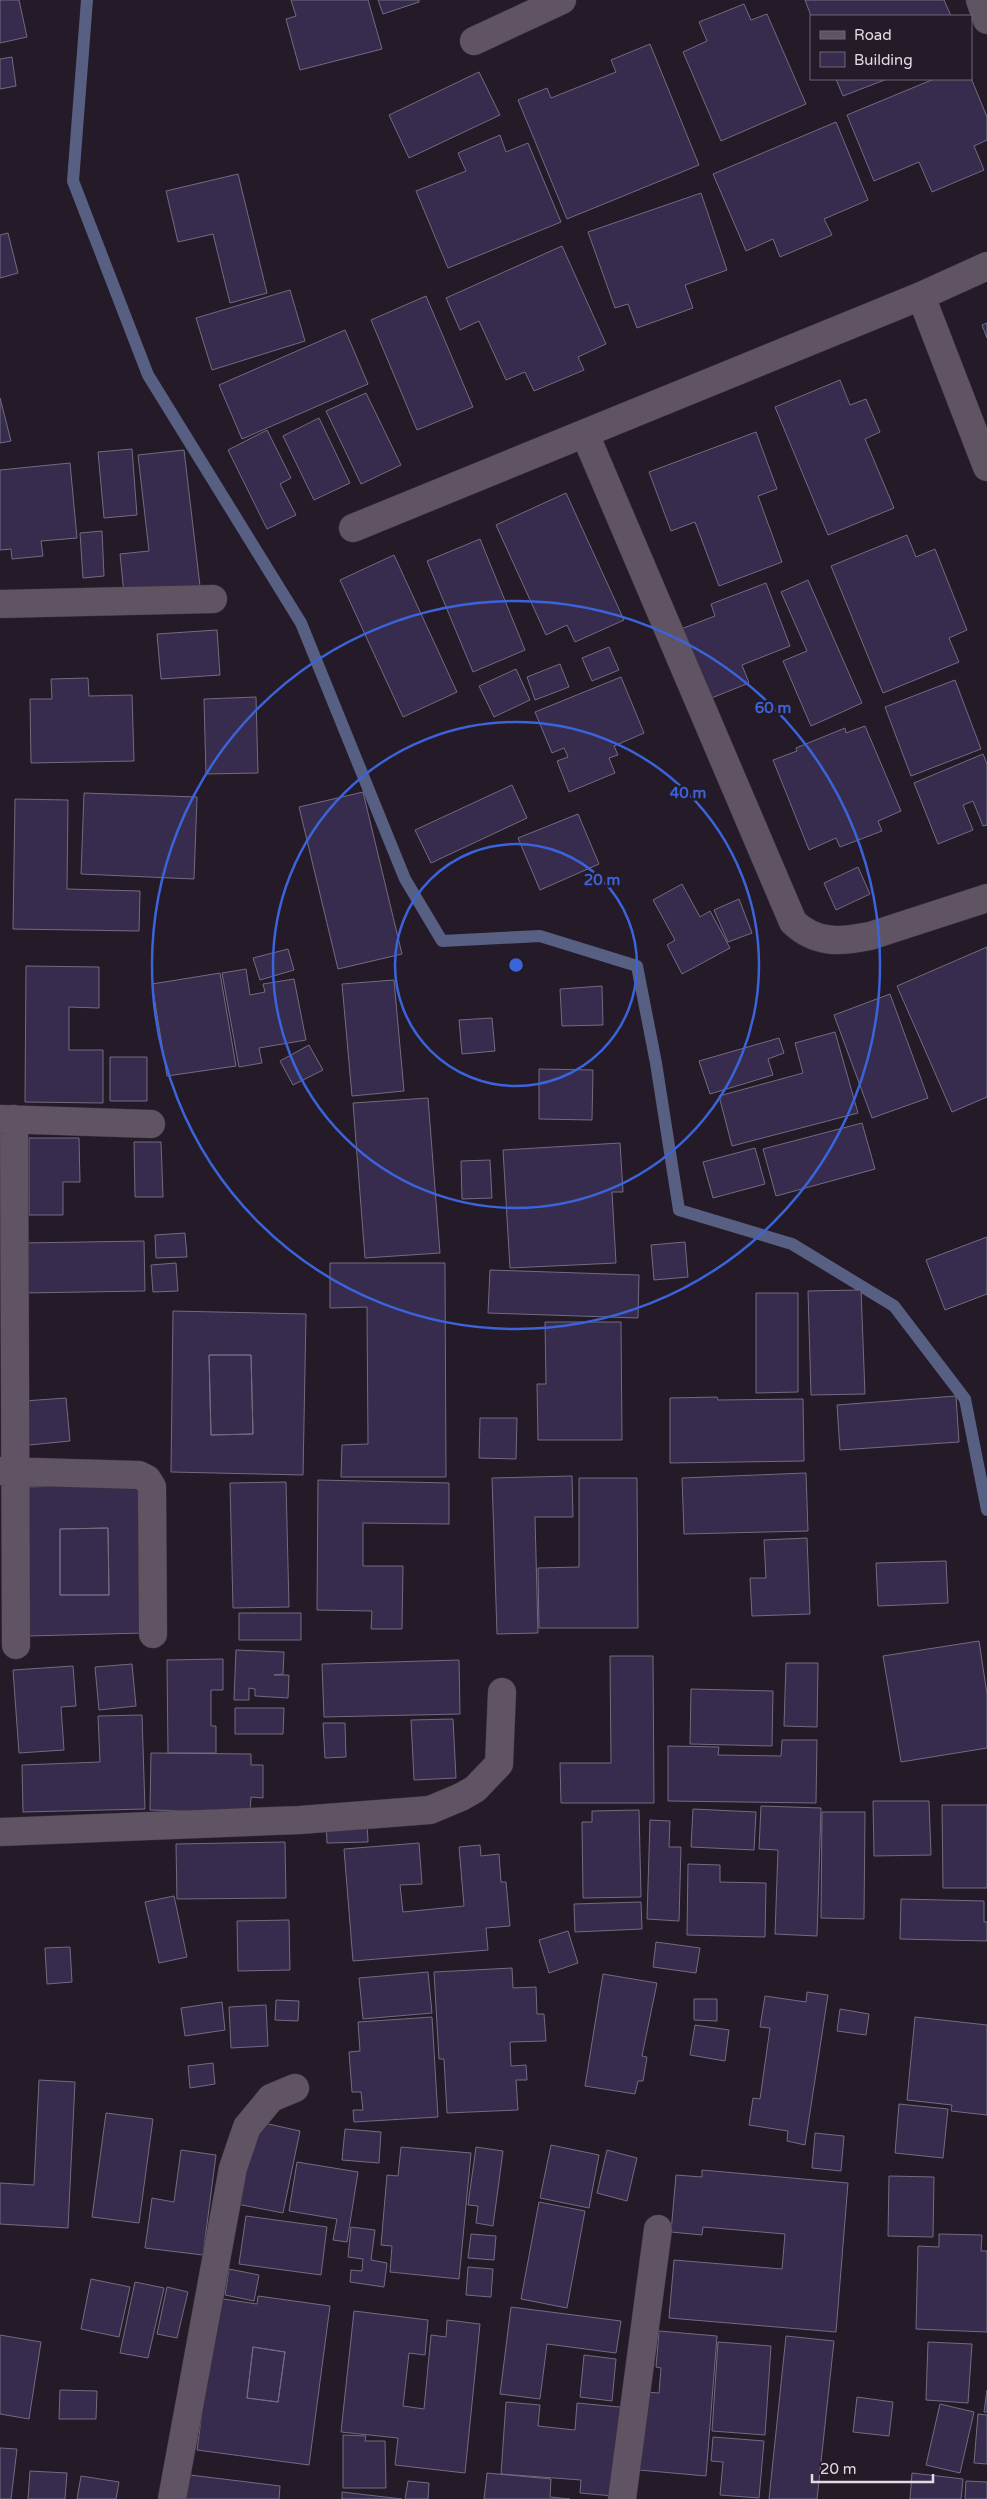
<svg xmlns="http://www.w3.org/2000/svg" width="987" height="2499" font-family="'Varela Round',sans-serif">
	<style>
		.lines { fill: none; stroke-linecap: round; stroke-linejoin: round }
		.stream { stroke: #575f83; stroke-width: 12 }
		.building { fill: #372c4d; stroke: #716c80; fill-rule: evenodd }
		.minor-casing { stroke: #3d343f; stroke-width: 29 }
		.minor { stroke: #605363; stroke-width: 28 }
		.ring { fill: none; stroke: #3b63da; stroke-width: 2.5 }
		.centre { fill: #3b63da; stroke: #251a28; stroke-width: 2.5 }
		.ring-label { font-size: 15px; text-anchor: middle; font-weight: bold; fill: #3b63da; stroke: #251a28; stroke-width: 5; stroke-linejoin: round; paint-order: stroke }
	</style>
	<rect width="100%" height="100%" fill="#251a28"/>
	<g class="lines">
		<path class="stream" d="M87,0L73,181L148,375L301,623L405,879L442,941L540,936L637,966L656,1063L679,1210L792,1244L894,1306L965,1399L987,1510"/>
	</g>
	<path class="building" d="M0,0H19L27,37L0,43Z
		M291,0H368L382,49L300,70L286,19L296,16Z
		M378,0H419V2L383,14Z
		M805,0H944L951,16H811Z
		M744,4L751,20L767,14L806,104L721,141L683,52L707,41L699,22Z
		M650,44L699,165L567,219L518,100L547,88L551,98L616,72L611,60Z
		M12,57L16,86L0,89V59Z
		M479,72L500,115L409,158L389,115Z
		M971,78L987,117V140L974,146L984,170L932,192L919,162L874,181L847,115L934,79Z
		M836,79H887L843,96Z
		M836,122L868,200L824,219L832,235L780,257L773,239L746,251L713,174Z
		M500,135L506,152L528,143L561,222L448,268L416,191L466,171L458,153Z
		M238,174L267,293L230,303L213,234L178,242L166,191Z
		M701,193L727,270L685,285L693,308L637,328L628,304L615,308L588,232Z
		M8,233L18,273L0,278V235Z
		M562,246L606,344L578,357L584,370L534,391L525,372L506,380L479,321L460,330L446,298Z
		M290,290L305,341L212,370L196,318Z
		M426,296L473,407L417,430L371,320Z
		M987,323V338L982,325Z
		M345,330L368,384L242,439L219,385Z
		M840,380L850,405L866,399L880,432L865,439L894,508L828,535L775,407Z
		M366,393L401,465L361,484L326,411Z
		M0,398L11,441L0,443Z
		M319,418L350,483L314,500L283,436Z
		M267,430L291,478L280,484L296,515L267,529L228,450Z
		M756,432L777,489L758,496L782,562L719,586L695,522L671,531L649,472Z
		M132,449L137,515L104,518L98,452Z
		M184,450L200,586L124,594L120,554L149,551L138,455Z
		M70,463L77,538L41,541L43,556L12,559L11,549L0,550V470Z
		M566,493L624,620L575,642L567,625L546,635L496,525Z
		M102,531L104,576L83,578L80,533Z
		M907,535L916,557L935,549L967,630L949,638L959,662L883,693L831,566Z
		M480,539L525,650L473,672L427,561Z
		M394,555L457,692L403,717L340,580Z
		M808,580L862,703L811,726L783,661L807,651L781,592Z
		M766,583L790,646L742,665L749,683L709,699L681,629L715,616L711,604Z
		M217,630L220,675L161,679L157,634Z
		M609,647L619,670L592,681L582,658Z
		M560,664L569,687L535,700L527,677Z
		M516,669L530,700L494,717L479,686Z
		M621,677L644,733L614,746L618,755L609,758L615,773L569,792L557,761L568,757L564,748L552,753L535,712Z
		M88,678L89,696L132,695L134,761L31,763L30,699H52L51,679Z
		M955,680L981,749L911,776L885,707Z
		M256,697L258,773L206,774L204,699Z
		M865,726L901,811L878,821L882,831L840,847L836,838L809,850L773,760L797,751L796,748L845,728L846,733Z
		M983,754L987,764V825L983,826L973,801L963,805L973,830L938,844L914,783Z
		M512,785L527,818L431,863L415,830Z
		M363,792L402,954L338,969L299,807Z
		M84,793L197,797L194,879L81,874Z
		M15,799L68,800L67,889L140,891L139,931L13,929Z
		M578,814L599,864L540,890L518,838Z
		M858,867L870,894L836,910L824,883Z
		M682,884L700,917L710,911L730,948L682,974L667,945L675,940L653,900Z
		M739,899L752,933L728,942L714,910Z
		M987,947V1097L952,1112L897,986Z
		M288,949L294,970L260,980L253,958Z
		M26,966L99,967V1008L69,1007V1050H103V1103L25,1102Z
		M246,969L250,995L265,992L263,984L294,979L306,1040L259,1048L262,1063L239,1067L222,973Z
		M220,973L236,1066L167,1076L152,984Z
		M394,980L404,1091L352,1096L342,984Z
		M602,986L603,1025L562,1026L560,989Z
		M890,994L928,1098L872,1118L834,1015Z
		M492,1018L495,1051L462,1054L459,1020Z
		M835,1032L858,1113L732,1146L719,1096L803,1073L795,1043Z
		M779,1038L784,1053L768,1059L773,1075L710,1094L699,1061Z
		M309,1045L323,1070L293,1085L280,1061Z
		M110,1057H147V1101H110Z
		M539,1069L593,1070L592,1120L539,1119Z
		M428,1098L440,1253L365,1258L353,1103Z
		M862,1123L875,1169L776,1196L763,1149Z
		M29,1138H79L80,1182H63V1215H29Z
		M134,1142H161L163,1197H135Z
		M620,1143L623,1192H612L616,1263L510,1268L503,1150Z
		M755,1148L765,1184L713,1198L703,1162Z
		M490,1160L492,1198L462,1199L461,1161Z
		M185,1233L187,1257L156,1258L155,1235Z
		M987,1237V1294L945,1310L926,1260Z
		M144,1241L145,1291L24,1293L23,1243Z
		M685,1242L688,1277L654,1280L651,1245Z
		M176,1263L178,1291L153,1292L151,1265Z
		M330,1263H445L446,1477H341L342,1445L368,1444L367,1307L330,1308Z
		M490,1270L639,1275L638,1318L488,1313Z
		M861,1290L865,1394L811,1395L808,1291Z
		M756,1293H798V1392L756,1393Z
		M173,1311L306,1314L303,1475L171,1472ZM209,1355H251L253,1434L211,1435Z
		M545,1322H621L622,1440H538L537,1384H546Z
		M209,1355H251L253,1434L211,1435Z
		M956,1396L959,1442L840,1450L837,1405Z
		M717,1397L718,1400L803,1399L804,1461L670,1463V1398Z
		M66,1398L70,1441L29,1445L24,1401Z
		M480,1418H517L516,1459L479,1458Z
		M806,1473L808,1531L684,1534L682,1478Z
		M572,1476L573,1517H535L538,1633L497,1634L492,1478Z
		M579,1478H637L638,1628H539L538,1568L579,1567Z
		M318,1480L449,1483V1524L363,1523V1566H403L402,1629H371L372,1611L317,1610Z
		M286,1482L289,1607L233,1608L230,1483Z
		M140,1484L144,1633L28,1636L26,1487ZM108,1528L109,1595H60V1529Z
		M108,1528L109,1595H60V1529Z
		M807,1538L810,1614L752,1616L750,1578H766L764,1540Z
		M946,1561L948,1603L878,1606L876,1563Z
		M239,1613H301V1640H239Z
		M979,1641L987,1694V1748L901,1762L883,1656Z
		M236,1650L284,1652L283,1674L274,1675H289L288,1698L255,1696V1689L249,1688V1700H234Z
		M610,1656H653L654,1803H561L560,1763H611Z
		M223,1659V1690H211V1726H216V1753H168L167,1660Z
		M459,1660L460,1714L324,1717L322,1664Z
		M786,1663H818L817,1727L784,1726Z
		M132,1664L136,1706L99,1710L95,1667Z
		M73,1666L76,1706L61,1707L64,1750L19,1753L13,1670Z
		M691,1689L773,1691L772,1746L690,1744Z
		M235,1708H284L283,1734H235Z
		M142,1715L145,1809L23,1812L22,1765L100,1762L98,1716Z
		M453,1719L456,1778L414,1780L411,1720Z
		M323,1723H345L346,1757L325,1758Z
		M782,1740H817L816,1803L668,1801V1746L719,1747L718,1755L781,1756Z
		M151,1753L251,1754V1765H263V1798L251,1797L250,1812L150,1810Z
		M873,1801H929L931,1855L874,1856Z
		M942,1805H987V1888H943Z
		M761,1806L821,1808L817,1936L775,1934L778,1850L759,1849Z
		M693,1809L756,1812L754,1850L691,1847Z
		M639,1810L641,1897L583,1898L582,1822H592V1811Z
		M822,1812H865L864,1919L821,1918Z
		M650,1820L670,1821L669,1847H681L679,1921L647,1919Z
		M326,1821H367L368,1842L327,1843Z
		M285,1842L286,1898L177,1899L176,1844Z
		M419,1843L422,1884L400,1885L403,1912L464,1906L459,1847L480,1845L481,1856L499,1854L501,1882H506L510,1926L486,1928L488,1950L353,1961L344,1849Z
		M688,1864L720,1865V1882L766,1883L765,1937L687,1935Z
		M174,1896L187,1957L159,1963L145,1902Z
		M901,1899L984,1901V1922H987V1941L900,1939Z
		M641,1902L642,1929L575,1932L574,1904Z
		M289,1920L290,1970L238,1971L237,1921Z
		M568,1931L578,1963L549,1973L539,1940Z
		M656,1942L700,1948L696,1973L653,1967Z
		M70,1947L72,1982L47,1984L45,1948Z
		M512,1968L513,1988L536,1987L537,2014H544L546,2041L510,2042L511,2066L526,2065L527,2080H516L518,2110L447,2113L444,2059H439L434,1972Z
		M428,1972L432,2013L363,2019L359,1978Z
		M603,1974L657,1983L642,2056L647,2057L643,2081H638L635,2094L585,2086Z
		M807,1992L828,1995L805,2145L787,2141L788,2131L749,2125L753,2098L760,2099L770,2028L760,2027L765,1996L806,2002Z
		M694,1999H717V2021L694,2020Z
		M276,2000L299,2001L298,2021L275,2020Z
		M222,2002L225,2030L185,2036L181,2008Z
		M266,2005L268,2046L231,2048L229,2007Z
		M840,2009L869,2014L866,2035L837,2031Z
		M432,2017L438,2117L354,2122L353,2110H363L361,2092H352L349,2052L360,2051L358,2022Z
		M915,2017L987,2025V2115L951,2111L952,2105L907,2100Z
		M695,2025L729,2030L725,2061L690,2055Z
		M213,2063L215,2084L190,2088L188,2066Z
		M39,2080L75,2082L68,2228L0,2224V2183L34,2185Z
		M899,2104L948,2109L943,2158L895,2153Z
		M106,2113L153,2119L139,2223L92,2217Z
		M255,2121L300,2131L283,2213L237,2204Z
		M345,2129L381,2132L379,2163L342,2160Z
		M815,2133L844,2136L841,2171L812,2168Z
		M551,2145L599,2155L589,2208L540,2198Z
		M401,2147L471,2153L459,2279L390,2272L392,2246L381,2245L387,2175L398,2176Z
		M476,2147L503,2151L493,2226L476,2223L478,2206L468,2205Z
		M181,2150L216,2155L203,2255L145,2248L152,2198L174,2202Z
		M607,2150L637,2158L627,2201L597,2193Z
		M297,2162L358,2172L347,2242L333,2240L337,2219L289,2211Z
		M702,2170L848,2183L836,2332L669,2318L674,2260L782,2269L785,2234L703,2227L702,2235L671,2232L676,2175L702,2177Z
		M889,2176L934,2177L933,2237L888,2236Z
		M539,2202L585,2211L567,2308L521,2299Z
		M246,2216L327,2227L321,2275L239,2264Z
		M351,2227L375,2230L371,2260L387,2263L384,2287L350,2282L351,2270L362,2271L363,2259L348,2257Z
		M471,2234L496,2236L494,2260L468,2258Z
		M939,2234L982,2235L981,2251H987V2332L916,2329L918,2246L939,2247Z
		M468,2267L493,2269L491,2297L466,2295Z
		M229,2269L259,2275L254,2301L225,2295Z
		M91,2279L130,2287L119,2337L81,2329Z
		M135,2282L164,2288L148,2358L120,2353Z
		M167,2287L188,2292L177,2338L157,2334Z
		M258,2296L330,2306L309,2465L197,2450L217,2298L257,2304ZM253,2347L285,2352L278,2402L247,2398Z
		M511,2307L621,2321L616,2353L547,2344L540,2399L500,2394Z
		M354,2311L428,2320L425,2355L409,2353L403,2406L424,2409L431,2335L446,2337L447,2320L480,2324L465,2473L395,2465L398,2438L341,2432Z
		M659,2331L717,2336L706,2476L639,2470L646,2392L659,2393L661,2368L656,2367Z
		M0,2335L41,2342L29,2419L0,2414Z
		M786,2336L834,2341L817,2499H769Z
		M718,2342L771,2346L765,2435L712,2431Z
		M928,2342L972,2344L968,2403L926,2400Z
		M253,2347L285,2352L278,2402L247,2398Z
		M584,2355L616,2359L612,2401L580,2397Z
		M60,2390L97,2391L96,2419H59Z
		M987,2390V2412H984Z
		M857,2397L893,2402L889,2436L853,2432Z
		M506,2402L540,2405L538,2426L575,2430L577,2403L620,2407L613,2496L580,2493L581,2480L501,2474Z
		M940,2404L974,2412L960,2473L926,2465Z
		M978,2414L987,2415V2464L974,2463Z
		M343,2435L366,2436L365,2441H385L386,2488H343Z
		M713,2437L764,2441L759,2498L720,2495L723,2462L711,2461Z
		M0,2448L17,2449L11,2499H0Z
		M30,2471L67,2473L65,2499H28Z
		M487,2473L551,2479L550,2497L570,2499H484Z
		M912,2473L963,2479L961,2499H910Z
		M182,2474L280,2486L279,2499H179Z
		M81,2476L119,2482L116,2499H77Z
		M408,2481L429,2483L428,2499H405Z
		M966,2481L987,2482V2499H965Z
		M342,2492L402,2499H342Z"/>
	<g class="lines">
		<g class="minor-casing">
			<path id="minor" d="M980,0L987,20
				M474,41L562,0
				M921,296L987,467
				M585,434L793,922C816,944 840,942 870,936L987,898
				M353,528L921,296L987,266
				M0,604L213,599
				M0,1119L151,1124
				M14,1119L16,1645
				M0,1471L139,1475L147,1479L152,1487L153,1634
				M0,1832L300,1820L430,1810L461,1797L475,1789L499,1764L502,1692
				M172,2499L233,2168L247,2127L271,2098L295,2088
				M622,2499L658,2229"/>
		</g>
		<use href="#minor" class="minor"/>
	</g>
	<g class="ring">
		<circle cx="516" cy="965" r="121"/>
		<circle cx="516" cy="965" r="243"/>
		<circle cx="516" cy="965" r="364"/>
	</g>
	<circle cx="516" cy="965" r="8" class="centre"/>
	<g class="ring-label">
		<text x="773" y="713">60 m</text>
		<text x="688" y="798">40 m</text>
		<text x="602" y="885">20 m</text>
	</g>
	<rect x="810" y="15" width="162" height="65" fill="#251a28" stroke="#716773"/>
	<rect x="820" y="31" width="25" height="8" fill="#605363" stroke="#716773"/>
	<text x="854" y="40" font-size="15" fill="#e3dbe4">Road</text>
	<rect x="820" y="52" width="25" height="15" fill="#372c4d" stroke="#716773"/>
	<text x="854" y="65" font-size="15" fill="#e3dbe4">Building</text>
	<path d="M812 2474v8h121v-8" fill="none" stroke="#e3dbe4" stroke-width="2.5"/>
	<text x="820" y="2474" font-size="15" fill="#e3dbe4" stroke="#251a28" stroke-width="4" paint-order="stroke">20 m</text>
</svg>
